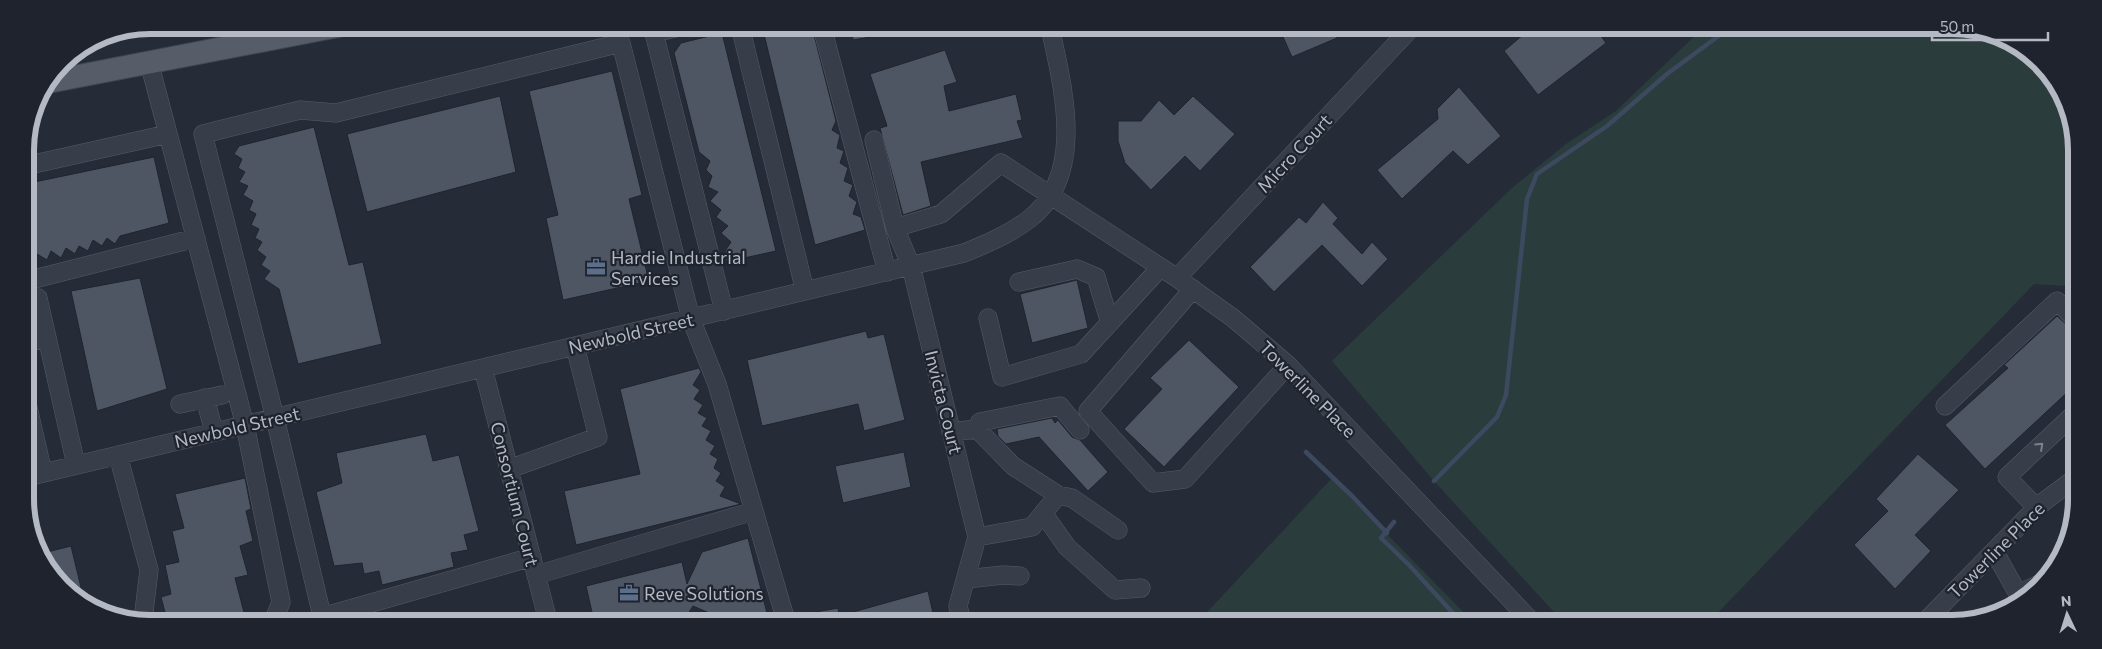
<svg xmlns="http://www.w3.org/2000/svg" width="2102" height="649" font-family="Commissioner,sans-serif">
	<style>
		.green { fill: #2b3c3d }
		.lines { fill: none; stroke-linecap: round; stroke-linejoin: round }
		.stream { stroke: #3d495f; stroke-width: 4.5 }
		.building { fill: #4e5663; stroke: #1f252f }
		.minor-casing { stroke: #565c66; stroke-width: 19 }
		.major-casing { stroke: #414751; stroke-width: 24 }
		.minor { stroke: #383e49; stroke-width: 18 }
		.major { stroke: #565d68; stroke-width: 22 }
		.oneway { stroke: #7c828d }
		.labels { text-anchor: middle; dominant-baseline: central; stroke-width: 4.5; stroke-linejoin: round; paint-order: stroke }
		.street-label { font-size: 18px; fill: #b4b9c4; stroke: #1e232d }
		.poi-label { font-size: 18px; fill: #b4b9c4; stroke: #1e232d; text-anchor: start }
		.rim { fill: none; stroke: #b4b9c4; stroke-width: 6 }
	</style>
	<rect width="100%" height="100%" fill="#252c38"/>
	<path class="green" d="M1702,29H1984L2046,67L2075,126L2074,282L2063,286L2034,284L1708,623H1564L1434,481L1332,361L1512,188L1566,144L1616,111Z
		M1332,478L1474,623L1198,622Z"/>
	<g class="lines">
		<path class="stream" d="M1306,452L1353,497L1387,533
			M1434,481L1497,417L1506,395L1527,199L1537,174L1607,126L1667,74L1728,29
			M1394,522L1381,538L1409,565L1462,623"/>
	</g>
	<path class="building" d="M762,26L812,27L836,121L832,130L840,135L837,148L844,151L840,163L848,168L844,181L853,185L849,196L857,202L853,214L861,217L865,230L815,245Z
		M851,27H892L893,33L853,40Z
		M1279,28H1331L1337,38L1292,57Z
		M1531,28H1611L1601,36L1606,43L1538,95L1504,51Z
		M722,33L776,251L726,262L725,251L731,242L721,233L728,226L716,217L721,210L710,201L718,192L708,187L712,176L706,170L710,161L699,152L674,53L681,43Z
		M945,50L957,82L944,86L949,111L1016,94L1022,120L1017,121L1023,138L921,162L931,206L903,215L880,128L887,126L870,74Z
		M612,71L642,195L629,199L649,281L563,300L546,218L558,215L529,91Z
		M1459,87L1501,136L1468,165L1453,151L1402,199L1377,170L1438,119L1437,109Z
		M500,96L516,172L367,212L347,134Z
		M1193,96L1235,134L1200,171L1185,156L1151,190L1125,163L1118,141V121H1141L1159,100L1174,115Z
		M314,127L349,265L363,262L382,344L298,364L279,289L264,279L270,271L261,265L266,257L257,250L262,242L255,238L259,229L251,225L256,214L249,210L253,201L243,195L248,186L239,182L245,172L238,168L242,159L234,154L239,146Z
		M154,157L169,223L120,236L115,244L107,238L102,246L93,240L88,251L79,246L75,254L66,248L61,258L51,251L47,260L37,254L26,270L25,184Z
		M1323,202L1338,218L1333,224L1362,254L1372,242L1388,259L1362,286L1322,245L1274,292L1250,267L1299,217L1306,223Z
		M140,278L167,389L97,411L71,291Z
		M1077,280L1088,328L1032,343L1020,294Z
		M2057,316L2074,331L2073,387L1985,469L1945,425L2008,368L2004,365Z
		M866,331L868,338L884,334L905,420L864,431L858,404L762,426L747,360Z
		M1189,340L1239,387L1164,467L1124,429L1162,389L1150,378Z
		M699,368L701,372L693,385L700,390L694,399L703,405L698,413L707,418L702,426L711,431L706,440L715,446L710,454L718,459L714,468L721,473L716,481L725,487L720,496L741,504L576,545L564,491L640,474L620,389Z
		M1052,418L1055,423L1058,420L1072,437L1080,440L1108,472L1088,491L1039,437L1006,444L998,436L997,429Z
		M426,434L433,461L459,455L479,531L464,535L468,550L451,553L454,567L382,585L379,571L364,574L362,563L334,566L316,492L342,483L336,453Z
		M904,452L911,487L843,503L835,466Z
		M1918,454L1959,490L1915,535L1931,551L1895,589L1854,545L1888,511L1876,499Z
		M245,478L251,509L246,511L253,541L240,546L248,575L235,578L246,620H167L161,597L171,594L165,565L179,562L172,531L184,528L175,494Z
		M748,538L769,621H719L721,618L693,606L686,617L679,612L673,620L665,615L661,621H594L586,586L682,562L687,584L702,552Z
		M71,546L84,600L61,587L43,553Z
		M928,591L935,622L800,621L799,615L838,608L839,616Z"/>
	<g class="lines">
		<g class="minor-casing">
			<path id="minor" d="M683,26L654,33L724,311
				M740,26L805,291
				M822,27L887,272
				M149,62L245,425L281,602L274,620
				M874,140L895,228
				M25,166L168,134
				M1177,278L1411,28
				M26,281L196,238
				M1019,282L1077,269L1096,277L1110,323
				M1193,289L1088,411L1153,483L1185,479L1288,365
				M38,298L76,465
				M988,318L1002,377L1081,354L1160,268
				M26,343L47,338
				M483,368L548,621
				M205,398L214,432
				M27,403L43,473
				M180,404L222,395
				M1945,406L2057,301L2074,318
				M977,429L980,422L1060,406L1080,430
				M951,432L977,429L1013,466L1058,495L1032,527L977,537
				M118,455L149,570L143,620
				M509,469L598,437L575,346
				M27,477L964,253C986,244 1008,235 1028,220C1087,176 1063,88 1050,27
				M1058,495L1072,498L1118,530
				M2037,508L2007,477L2073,415
				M1043,513L1067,547L1115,590L1141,588
				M1994,551L2022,601
				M536,575L754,511
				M966,579L1003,575L1020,576
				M2019,594L2041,583
				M322,617L532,557
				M323,620L275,418L203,134L300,110L336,113L621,43L691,319L717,384L786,621
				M962,622L958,606L977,537L911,266L895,228L941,214L1001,163L1177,278L1233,318L1288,365L1533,623
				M1923,624L2038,506L2073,480"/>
		</g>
		<g class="major-casing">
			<path id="major" d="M48,82L343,25"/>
		</g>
		<use href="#minor" class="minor"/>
		<use href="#major" class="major"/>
	</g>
	<defs><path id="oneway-chevron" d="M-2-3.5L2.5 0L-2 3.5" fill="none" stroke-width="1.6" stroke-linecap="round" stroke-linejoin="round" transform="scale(1.25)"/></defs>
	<use class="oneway" href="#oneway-chevron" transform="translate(2040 446) rotate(-43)"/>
	<defs>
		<g id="office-bare" transform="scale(1.5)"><path d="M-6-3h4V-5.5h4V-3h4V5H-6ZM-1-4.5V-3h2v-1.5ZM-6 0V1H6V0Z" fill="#5c6f8a" stroke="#1e232d" stroke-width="2.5" paint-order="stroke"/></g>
	</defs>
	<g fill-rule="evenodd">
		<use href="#office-bare" x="596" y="267"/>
		<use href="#office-bare" x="629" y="593"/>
	</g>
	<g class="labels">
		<g class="street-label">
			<text transform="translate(1294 153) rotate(-47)">Micro Court</text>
			<text transform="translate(631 333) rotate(-13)">Newbold Street</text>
			<text transform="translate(1308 389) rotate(45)">Towerline Place</text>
			<text transform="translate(944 402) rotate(76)">Invicta Court</text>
			<text transform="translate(237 427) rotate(-13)">Newbold Street</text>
			<text transform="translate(515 494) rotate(76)">Consortium Court</text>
			<text transform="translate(1996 550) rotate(-45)">Towerline Place</text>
		</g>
		<g class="poi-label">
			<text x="611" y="257">Hardie Industrial<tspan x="611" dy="21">Services</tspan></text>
			<text x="644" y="593">Reve Solutions</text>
		</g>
	</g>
	<path d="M0 0H2102V649H0ZM150 34H1952A116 116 0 0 1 2068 150V499A116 116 0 0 1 1952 615H150A116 116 0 0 1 34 499V150A116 116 0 0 1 150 34Z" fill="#1e232d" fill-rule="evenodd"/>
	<path class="rim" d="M150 34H1952A116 116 0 0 1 2068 150V499A116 116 0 0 1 1952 615H150A116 116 0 0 1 34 499V150A116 116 0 0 1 150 34Z"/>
	<g transform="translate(2067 614) rotate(356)" stroke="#1e232d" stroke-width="4" paint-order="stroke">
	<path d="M0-4L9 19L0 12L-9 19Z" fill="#b4b9c4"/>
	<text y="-8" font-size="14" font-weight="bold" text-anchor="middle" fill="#b4b9c4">N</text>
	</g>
	<path d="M1932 32v8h116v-8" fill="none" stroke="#b4b9c4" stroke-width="2.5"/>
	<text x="1940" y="32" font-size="15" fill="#b4b9c4" stroke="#1e232d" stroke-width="4" paint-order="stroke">50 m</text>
</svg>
